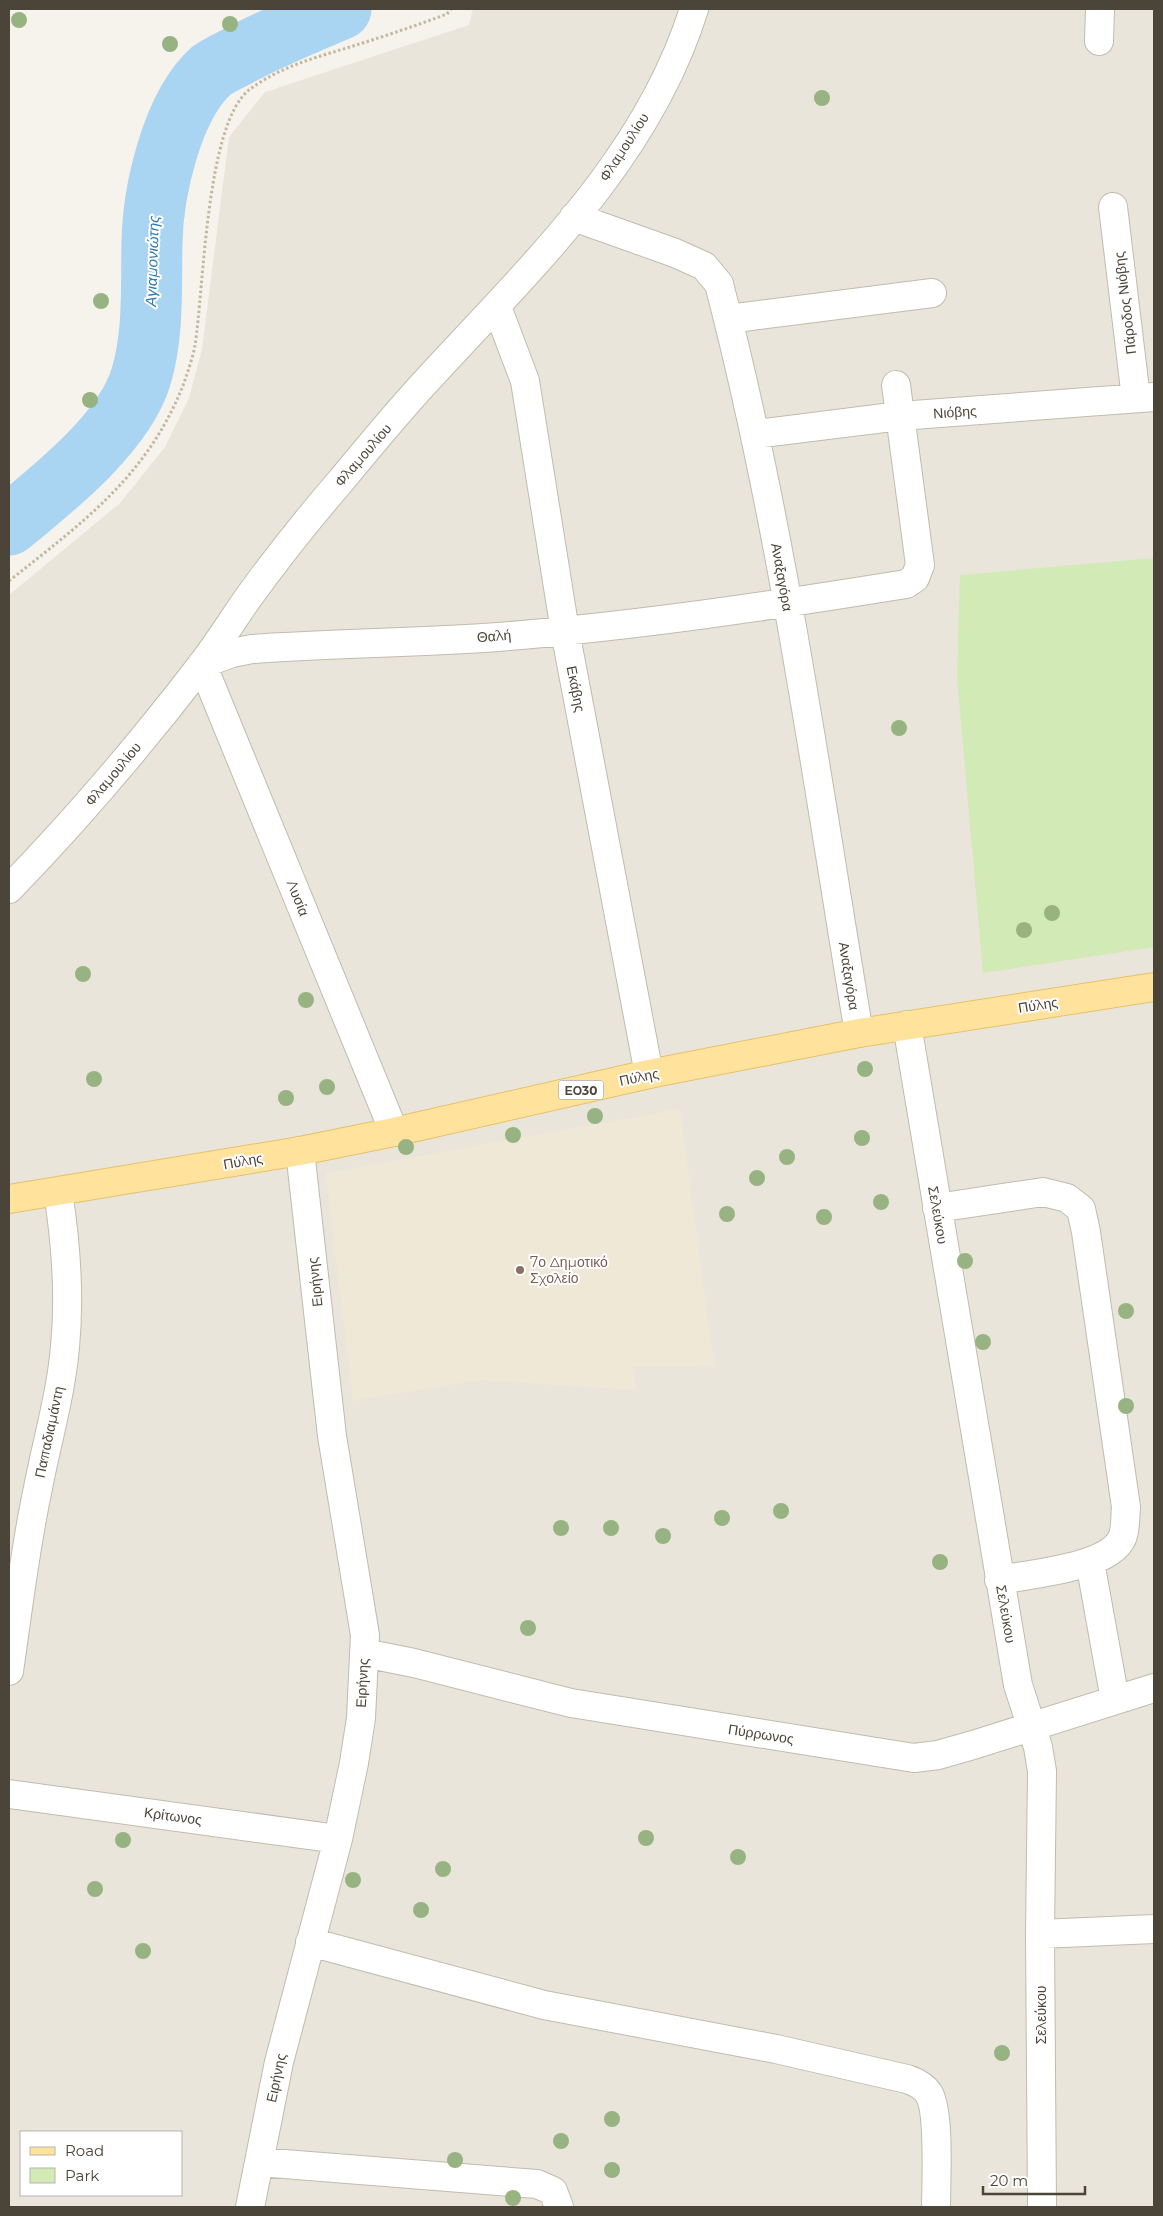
<svg xmlns="http://www.w3.org/2000/svg" width="1163" height="2216" font-family="Montserrat,sans-serif">
	<style>
		.residential { fill: #eae5da; fill-rule: evenodd }
		.education { fill: #efe8d6 }
		.green { fill: #d2eab5 }
		.lines { fill: none; stroke-linecap: round; stroke-linejoin: round }
		.river { stroke: #a9d4f2; stroke-width: 61 }
		.street-casing { stroke: #c2bbae; stroke-width: 30 }
		.primary-casing { stroke: #e6c16a; stroke-width: 30 }
		.path { stroke: #c4b79f; stroke-width: 3; stroke-dasharray: 2.5 2.5; stroke-linecap: butt }
		.street { stroke: #fff; stroke-width: 28 }
		.primary { stroke: #ffe39c; stroke-width: 28 }
		.tree { fill: #97b381 }
		.education-dot { fill: #8d6e63; stroke: #fff; stroke-width: 2 }
		.labels { text-anchor: middle; dominant-baseline: central; stroke-width: 4; stroke-linejoin: round; paint-order: stroke }
		.shield { fill: #fff; stroke: #817c74; stroke-width: 1 }
		.shield-label { font-size: 12px; font-weight: bold; fill: #4b4439 }
		.street-label { font-size: 14px; fill: #4b4439; stroke: #fff }
		.education-label { font-size: 14px; fill: #785e54; stroke: #fff; text-anchor: start }
		.water-label { font-size: 15px; font-style: italic; fill: #2e7ab2; stroke: #fff }
	</style>
	<rect width="100%" height="100%" fill="#f6f3ec"/>
	<path class="residential" d="M473,9H1154V2207H9V595L120,503L165,447L189,398L202,349L229,137L265,92L469,25ZM21,2132H181V2195H21Z"/>
	<path class="education" d="M680,1109L714,1366L633,1367L636,1390L480,1380L353,1401L326,1173Z"/>
	<path class="green" d="M1154,558V947L983,973L957,677L960,575Z"/>
	<g class="lines">
		<path class="river" d="M9,525C53,489 124,433 141,377C154,334 151,286 152,242C153,191 172,106 211,71C219,65 229,61 238,56C271,38 306,24 341,9"/>
		<g class="street-casing">
			<path id="street" d="M1099,41L1100,9
				M1113,207L1136,398
				M574,217L675,253L704,266L719,284C783,529 817,783 859,1033
				M497,307L525,381L565,631L649,1074
				M728,319L932,293
				M756,434L900,416L1154,397
				M202,664L232,653L252,649C334,643 416,643 498,637C634,626 770,606 906,584L915,578L920,565L896,385
				M202,664L394,1132
				M9,889C77,819 140,745 200,667C217,645 232,621 248,598C277,558 307,520 339,483C369,447 399,410 431,376C533,265 648,157 694,9
				M907,1025L1018,1685L1038,1747L1042,1771L1040,1934L1042,2207
				M937,1208L1043,1192L1067,1198L1081,1209L1086,1232L1126,1507C1125,1516 1126,1530 1122,1538C1109,1568 1029,1574 999,1580
				M1090,1562L1115,1700
				M364,1653L414,1663L571,1703L914,1758L938,1755L973,1745L1154,1688
				M9,1671C18,1610 25,1548 38,1488C47,1441 61,1394 65,1347C70,1295 66,1243 58,1192
				M9,1794L338,1839
				M1040,1934L1154,1929
				M310,1942L544,2005L776,2049L907,2079C916,2082 924,2086 929,2094C940,2112 936,2184 936,2207
				M259,2162L537,2184L553,2191L559,2207
				M250,2207L279,2062L338,1839L354,1763L361,1718L365,1635L332,1436L300,1151"/>
		</g>
		<g class="primary-casing">
			<path id="primary" d="M9,1199L300,1151L394,1132L649,1074L859,1033L1154,987"/>
		</g>
		<path class="path" d="M9,581C83,522 148,476 184,383C188,371 193,357 195,345C204,288 206,124 249,90C279,67 314,58 350,47C382,37 415,26 447,14L451,9"/>
		<use href="#street" class="street"/>
		<use href="#primary" class="primary"/>
	</g>
	<g class="tree">
		<circle cx="19" cy="20" r="8"/>
		<circle cx="230" cy="24" r="8"/>
		<circle cx="170" cy="44" r="8"/>
		<circle cx="822" cy="98" r="8"/>
		<circle cx="101" cy="301" r="8"/>
		<circle cx="90" cy="400" r="8"/>
		<circle cx="899" cy="728" r="8"/>
		<circle cx="1052" cy="913" r="8"/>
		<circle cx="1024" cy="930" r="8"/>
		<circle cx="83" cy="974" r="8"/>
		<circle cx="306" cy="1000" r="8"/>
		<circle cx="865" cy="1069" r="8"/>
		<circle cx="94" cy="1079" r="8"/>
		<circle cx="327" cy="1087" r="8"/>
		<circle cx="286" cy="1098" r="8"/>
		<circle cx="595" cy="1116" r="8"/>
		<circle cx="513" cy="1135" r="8"/>
		<circle cx="862" cy="1138" r="8"/>
		<circle cx="406" cy="1147" r="8"/>
		<circle cx="787" cy="1157" r="8"/>
		<circle cx="757" cy="1178" r="8"/>
		<circle cx="881" cy="1202" r="8"/>
		<circle cx="727" cy="1214" r="8"/>
		<circle cx="824" cy="1217" r="8"/>
		<circle cx="965" cy="1261" r="8"/>
		<circle cx="1126" cy="1311" r="8"/>
		<circle cx="983" cy="1342" r="8"/>
		<circle cx="1126" cy="1406" r="8"/>
		<circle cx="781" cy="1511" r="8"/>
		<circle cx="722" cy="1518" r="8"/>
		<circle cx="561" cy="1528" r="8"/>
		<circle cx="611" cy="1528" r="8"/>
		<circle cx="663" cy="1536" r="8"/>
		<circle cx="940" cy="1562" r="8"/>
		<circle cx="528" cy="1628" r="8"/>
		<circle cx="646" cy="1838" r="8"/>
		<circle cx="123" cy="1840" r="8"/>
		<circle cx="738" cy="1857" r="8"/>
		<circle cx="443" cy="1869" r="8"/>
		<circle cx="353" cy="1880" r="8"/>
		<circle cx="95" cy="1889" r="8"/>
		<circle cx="421" cy="1910" r="8"/>
		<circle cx="143" cy="1951" r="8"/>
		<circle cx="1002" cy="2053" r="8"/>
		<circle cx="612" cy="2119" r="8"/>
		<circle cx="561" cy="2141" r="8"/>
		<circle cx="455" cy="2160" r="8"/>
		<circle cx="612" cy="2170" r="8"/>
		<circle cx="513" cy="2198" r="8"/>
	</g>
	<circle class="education-dot" cx="520" cy="1270" r="5"/>
	<g class="labels">
		<rect class="shield" x="558.5" y="1080.5" width="45" height="19" rx="4"/>
		<g class="shield-label">
			<text x="581" y="1090">ΕΟ30</text>
		</g>
		<g class="street-label">
			<text transform="translate(624 147) rotate(-57)">Φλαμουλίου</text>
			<text transform="translate(1125 303) rotate(-97)">Πάροδος Νιόβης</text>
			<text transform="translate(955 412) rotate(-4)">Νιόβης</text>
			<text transform="translate(363 455) rotate(-49)">Φλαμουλίου</text>
			<text transform="translate(782 577) rotate(80)">Αναξαγόρα</text>
			<text transform="translate(494 636) rotate(-4)">Θαλή</text>
			<text transform="translate(576 689) rotate(79)">Εκάβης</text>
			<text transform="translate(113 774) rotate(-50)">Φλαμουλίου</text>
			<text transform="translate(298 898) rotate(68)">Λυσία</text>
			<text transform="translate(849 976) rotate(81)">Αναξαγόρα</text>
			<text transform="translate(1038 1005) rotate(-9)">Πύλης</text>
			<text transform="translate(639 1077) rotate(-12)">Πύλης</text>
			<text transform="translate(243 1161) rotate(-10)">Πύλης</text>
			<text transform="translate(938 1215) rotate(80)">Σελεύκου</text>
			<text transform="translate(315 1282) rotate(-96)">Ειρήνης</text>
			<text transform="translate(49 1432) rotate(-78)">Παπαδιαμάντη</text>
			<text transform="translate(1006 1614) rotate(80)">Σελεύκου</text>
			<text transform="translate(362 1683) rotate(-87)">Ειρήνης</text>
			<text transform="translate(761 1734) rotate(9)">Πύρρωνος</text>
			<text transform="translate(173 1816) rotate(8)">Κρίτωνος</text>
			<text transform="translate(1041 2015) rotate(-90)">Σελεύκου</text>
			<text transform="translate(276 2078) rotate(-78)">Ειρήνης</text>
		</g>
		<g class="education-label">
			<text x="530" y="1262">7ο Δημοτικό<tspan x="530" dy="16">Σχολείο</tspan></text>
		</g>
		<g class="water-label">
			<text transform="translate(152 261) rotate(-88)">Αγιαμονιώτης</text>
		</g>
	</g>
	<rect width="1163" height="2216" fill="none" stroke="#4b4439" stroke-width="20"/>
	<rect x="20" y="2131" width="162" height="65" fill="#ffffff" stroke="#b7b4b0"/>
	<rect x="30" y="2147" width="25" height="8" fill="#ffe39c" stroke="#b7b4b0"/>
	<text x="65" y="2156" font-size="15" fill="#4b4439">Road</text>
	<rect x="30" y="2168" width="25" height="15" fill="#d2eab5" stroke="#b7b4b0"/>
	<text x="65" y="2181" font-size="15" fill="#4b4439">Park</text>
	<path d="M983 2186v8h102v-8" fill="none" stroke="#4b4439" stroke-width="2.5"/>
	<text x="990" y="2186" font-size="15" fill="#4b4439" stroke="#ffffff" stroke-width="4" paint-order="stroke">20 m</text>
</svg>
